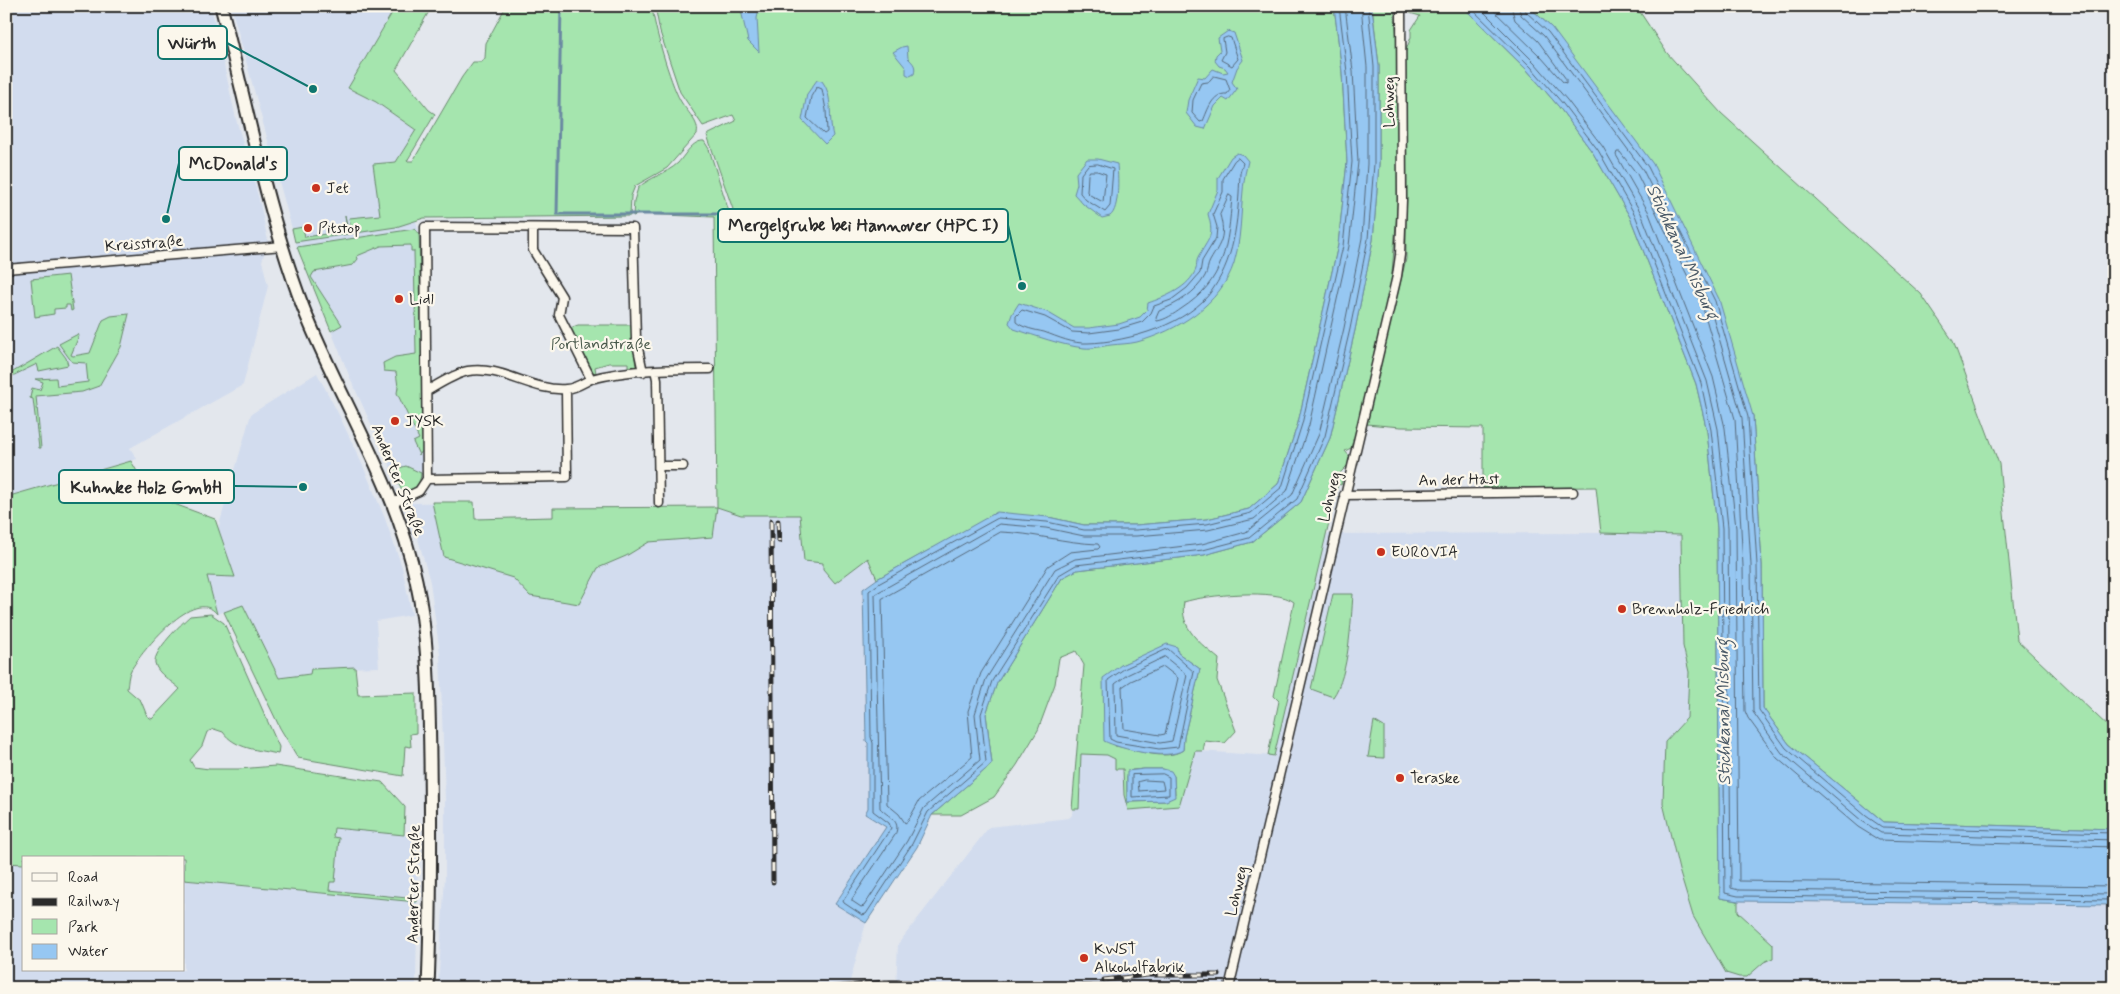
<svg xmlns="http://www.w3.org/2000/svg" width="2120" height="994" font-family="Mynerve,sans-serif">
	<style>
		.built { fill: #d2dcee }
		.green { fill: #a5e5ae; stroke: #68886c; fill-rule: evenodd }
		.water { fill: #96c7f2; stroke: #6b89a2 }
		.lines { fill: none; stroke-linecap: round; stroke-linejoin: round }
		.shore { stroke: #56697b; stroke-width: 1 }
		.stream { stroke: #6b89a2; stroke-width: 3 }
		.minor-casing { stroke: #2b2b2b; stroke-width: 11 }
		.secondary-casing { stroke: #2b2b2b; stroke-width: 15 }
		.minor { stroke: #fbf7ec; stroke-width: 8 }
		.secondary { stroke: #fbf7ec; stroke-width: 11 }
		.rail-casing { stroke: #2b2b2b; stroke-width: 5 }
		.rail { stroke: #fbf7ec; stroke-width: 3; stroke-dasharray: 9; stroke-linecap: butt }
		.poi-dot { fill: #c8321e; stroke: #fbf7ec; stroke-width: 2 }
		.labels { text-anchor: middle; dominant-baseline: central; stroke-width: 4.5; stroke-linejoin: round; paint-order: stroke }
		.street-label { font-size: 16px; fill: #2b2b2b; stroke: #fbf7ec }
		.poi-label { font-size: 16px; fill: #2b2b2b; stroke: #fbf7ec; text-anchor: start }
		.park-label { font-size: 16px; fill: #4a5a4c; stroke: #fbf7ec }
		.water-label { font-size: 18px; font-style: italic; fill: #4b5a67; stroke: #fbf7ec }
		.leader { fill: none; stroke: #0f766e; stroke-width: 2 }
		.callout-dot { fill: #0f766e; stroke: #fbf7ec; stroke-width: 2 }
		.callout { fill: #fbf7ec; stroke: #0f766e; stroke-width: 2 }
		.callout-label { font-size: 18px; text-anchor: middle; font-weight: bold; fill: #2b2b2b }
	</style>
	<rect width="100%" height="100%" fill="#e3e7ed"/>
	<filter id="ink" filterUnits="userSpaceOnUse"><feTurbulence type="fractalNoise" baseFrequency=".02" numOctaves="2"/><feDisplacementMap in="SourceGraphic" scale="10" xChannelSelector="R" yChannelSelector="G"/><feConvolveMatrix kernelMatrix="1 2 1 2 8 2 1 2 1" color-interpolation-filters="sRGB"/></filter>
	<g filter="url(#ink)">
		<path class="built" d="M6,6H211L236,119L259,199L268,241L262,261L268,286L243,385L130,448L137,459L6,497Z
			M231,6H396L348,88L376,102L416,130L396,162L374,164L383,229L416,221L419,233L424,449L421,477L419,483L409,491H402L392,470L351,380L297,247Z
			M317,373L339,415L363,466L384,516L402,567L412,615L376,621L379,667L311,669L310,674L279,678L243,605L217,614L206,576L235,577L218,529L251,414Z
			M474,502L475,519L553,517V508L717,507L741,515H800L868,558L877,579L863,590L866,741L868,742V808L866,814L887,827L835,903L866,923L848,988H438L445,876V800L440,654L430,582L409,506L412,503Z
			M1601,533L1681,535L1683,646L1689,672L1687,718L1665,742L1663,803L1679,870L1693,916L1714,905L1713,809L2114,822V988H896L898,944L989,827L1069,818L1072,815L1077,747L1183,750L1274,756L1314,534Z
			M334,828L418,836L416,988H6V863L24,864V970H184V880L329,894Z"/>
		<path class="green" d="M396,6H432L396,70L429,110L435,114L407,161H413L462,77L473,62H482L485,58L486,43L506,6H652C654,27 670,82 680,100C686,111 700,122 697,134L667,168L635,186L631,196L630,216L424,218L396,227L295,242L292,229L303,227L305,237L347,231L345,215L348,230L351,229L349,218L380,215L373,164L396,162L416,130L376,102L348,88Z
			M655,6H1334L1342,72L1347,162L1338,245L1298,423L1278,484L1249,509L1207,519L1136,525H1084L1048,517L933,548L877,579L868,558L835,583L823,569V563L804,561L800,515H741L717,507L713,537L649,542L626,556L598,568L579,604L530,596L513,578L444,557L432,502H474L475,519L553,517V508L717,507L714,217L639,214L633,216L634,201L638,188C650,177 666,174 678,163C685,155 693,140 704,141L709,149L731,218H736L707,135L736,121L733,115L703,126L680,92L660,32Z
			M1372,6H1394L1398,49L1400,145L1397,212L1391,285L1355,446L1345,451L1350,457L1353,455L1349,464L1340,473L1343,477L1341,485L1338,484L1274,756L1268,755L1279,701L1274,696L1294,602C1277,588 1205,595 1184,602C1179,628 1201,644 1219,659L1217,680L1236,731L1225,743L1205,741L1203,751H1195L1179,806L1128,810L1124,795L1123,769H1115V759L1107,755L1081,754L1079,809H1072L1084,665L1076,651L1059,658L1055,684L1038,730L1017,765L994,797L961,815H932L992,764L986,714L997,683L1062,578L1077,570L1204,555L1252,542L1301,502L1330,438L1355,330L1373,240L1379,164V66ZM1178,653L1200,669L1184,737L1183,750C1165,762 1134,749 1115,746L1121,665L1140,657ZM1144,769H1163L1174,776L1175,794L1166,801L1127,802V777L1132,770Z
			M1406,6H1462L1527,70L1559,107L1593,153L1630,217L1696,384L1707,431L1717,528L1720,898L1738,901V912L1773,944V958L1764,962L1747,977H1739L1726,973L1693,916L1679,870L1663,803L1665,742L1687,718L1689,672L1683,646L1681,535L1601,533L1596,487L1483,488V428L1401,427L1366,424L1406,259L1405,53L1411,37V30L1420,16L1410,13Z
			M1528,6H1636L1667,53L1721,113L1921,294L1953,341L1999,464L2017,640L2114,732V829L1884,822L1789,744L1763,708L1762,565L1753,416L1552,28Z
			M414,229L419,233L424,449L419,455L413,442L419,439L397,393L398,387L396,372L384,371L383,363L395,357L416,354L414,251H411V245L381,246L357,256L358,259L353,265L314,272L311,277L342,325L331,331L297,247Z
			M68,275L73,310L71,311L70,305H66V308L54,309V314L35,317L31,279Z
			M129,314L121,347L99,386L82,392L36,396L41,448H39L33,399L30,398L32,388L40,390L43,382L35,379L56,378L57,386L88,382L86,363L72,362L59,344L78,334L79,336L71,355L73,356L90,353L103,320L111,316Z
			M578,325H631L636,367L628,369V363H609L595,367L596,373L592,372L570,328Z
			M57,346L66,358L68,365L39,371L37,364L6,379V376Z
			M131,461L146,487L158,498L215,519L235,577L207,576L217,614C195,585 142,651 131,670C128,675 128,683 127,689L141,701L147,716L152,719L180,689C173,682 157,674 155,663C153,651 181,624 190,616L211,614L224,623L279,747L278,754C259,750 235,749 223,732L214,729L207,732L202,746L190,760L194,767L209,769H239L275,766L382,782L405,807L404,835L334,828L333,837L339,838L335,882H330L329,890L417,899V902L184,880V858H24V864L6,863V497Z
			M406,466L421,473C421,484 413,492 402,491L392,470Z
			M1333,594H1353C1351,621 1349,675 1333,697L1311,689Z
			M243,605L279,678L310,674L311,669L355,667L358,695L416,693V733L410,734L411,747L405,746L403,776L298,758L280,728L224,612Z
			M1374,721L1384,727V758L1368,757Z"/>
		<path class="water" d="M740,6H760L757,18L759,52L748,41Z
			M1334,6L1372,8L1379,66V164L1373,240L1355,330L1330,438L1301,502L1252,542L1204,555L1077,570L1062,578L997,683L986,714L992,764L932,815L917,847L866,923L835,904L886,827L865,814L868,808V743L866,741L863,589L877,579L997,512L1048,517L1084,525H1136L1207,519L1249,509L1278,484L1298,423L1338,245L1347,162L1342,72Z
			M1462,6H1528L1552,28L1653,164L1719,299L1753,416L1762,565L1763,708L1789,744L1884,822L2114,829V905L1738,901L1720,898L1717,528L1707,431L1696,384L1630,217L1593,153L1559,107L1527,70Z
			M1228,31L1234,33L1243,60L1237,68L1232,82L1237,89L1228,101L1223,98L1215,106L1205,129L1197,127L1186,113L1188,100L1198,77L1205,78L1213,69L1223,73L1228,72L1225,68L1219,66L1215,61L1216,55L1220,51L1218,38Z
			M907,46L908,58C914,64 916,66 914,74L910,76L906,74V68L893,52L902,47Z
			M817,80L822,81C834,97 828,117 833,136L825,144L802,120L807,94Z
			M1237,153L1243,155L1248,161C1239,194 1244,230 1234,263C1221,304 1177,331 1137,342C1129,344 1119,344 1111,345C1102,346 1093,349 1084,348C1060,345 1037,336 1014,329L1009,323L1012,314L1019,303L1047,312L1074,328H1089L1119,324L1140,317L1147,310L1148,303C1165,297 1189,288 1196,269C1197,266 1196,261 1198,258C1208,238 1215,238 1208,214L1218,190V178L1231,157Z
			M1087,159H1098L1117,164C1118,175 1120,209 1110,216C1107,217 1105,217 1102,218L1083,204L1074,194L1077,184L1076,173Z
			M1167,644L1177,647L1178,653L1200,669L1184,737L1183,750C1166,761 1121,749 1104,741L1103,678L1121,665Z
			M1144,769H1163L1171,771L1174,776L1175,797L1166,801L1127,802V771Z"/>
		<g class="lines">
			<path class="shore" d="M1339,6L1347,72L1352,162L1343,246L1302,424L1282,487L1251,513L1207,524L1136,530H1084L1047,522L998,518L880,583L869,591L871,737L873,743V811L889,823L891,828L843,901L844,903L862,915L866,914L912,844L928,812L986,762L981,714L992,681L1059,575L1076,565L1203,550L1249,538L1297,499L1325,436L1350,329L1368,239L1374,164V67L1368,6
				M1345,6L1353,71L1358,162L1349,246L1309,425L1287,491L1254,519L1208,530L1136,536H1084L1046,528L999,524L875,594L880,808C888,817 902,820 895,835L852,899V901L861,907L864,906L907,841L924,808L980,760L975,714L986,679L1055,569L1075,559L1202,544L1246,532L1292,495L1319,434L1344,328L1362,238L1367,164V67L1361,6
				M1469,6L1531,67L1563,104L1598,150L1635,215L1701,383L1711,430L1722,528L1725,893L1738,896L2114,900
				M1478,6L1535,63L1567,100L1603,147L1641,213L1707,381L1718,429L1728,527L1731,888L1739,890L2114,894
				M1489,6L1541,57L1563,82L1566,83V79L1538,41L1515,20L1511,6
				M1518,6L1521,15L1544,36L1643,170L1709,303L1742,418L1751,565L1753,712L1782,753L1862,821L1881,833L2114,840
				M1525,6L1526,12L1548,32L1648,167L1715,301L1748,417L1757,565L1759,710L1786,748L1866,816L1882,827L2114,833
				M1228,37L1231,38L1238,59L1232,66L1221,60L1225,52L1223,39Z
				M1214,76L1226,79L1230,90L1227,94C1212,93 1208,110 1203,121L1200,122L1192,113L1193,100L1201,83L1208,82Z
				M817,87L822,89L826,110L827,132L824,134L807,118L811,97Z
				M1238,158L1243,163L1240,173C1238,214 1237,254 1213,289C1190,324 1128,342 1088,343C1073,344 1058,337 1044,332C1035,330 1023,328 1016,322V316L1022,310L1045,317L1072,332L1089,333L1119,329L1142,322L1151,313L1154,306L1171,300L1187,288L1200,273L1202,261L1216,238L1217,227L1213,214L1223,192V179L1234,161Z
				M1098,164L1113,169L1110,206L1105,212L1086,200L1080,193L1081,174L1088,165Z
				M1090,171H1097L1106,174L1103,202L1090,195L1087,192L1088,175Z
				M1229,195L1232,197C1228,245 1225,281 1181,309C1174,314 1165,320 1157,321L1156,318L1159,311C1177,304 1196,293 1205,276C1208,271 1207,266 1210,261C1221,242 1226,237 1220,215Z
				M1001,532C1033,533 1065,543 1098,544L1100,547L1098,549L1070,552L1048,566L981,673L968,711L972,757L919,801L908,821L905,823L899,814L887,804L882,599Z
				M1168,649L1194,672L1178,747L1159,749L1116,742L1110,739L1108,680L1124,669Z
				M1165,657L1187,675L1172,741L1160,743L1116,735L1115,684L1127,675Z
				M1164,667L1178,678L1165,734L1160,735L1124,729L1122,687L1131,681Z
				M1163,774L1169,777V795L1132,797V775Z
				M1145,780L1162,781L1164,789L1139,791L1138,782Z
				M2114,847L1879,840L1858,827L1777,758L1748,718L1745,711L1743,566L1735,419L1702,305L1637,174L1620,152H1617L1616,155L1648,211L1713,377L1725,428L1736,528L1739,881L2114,886"/>
			<path class="stream" d="M561,6L557,214H725"/>
			<g class="minor-casing">
				<path id="minor" d="M6,269L283,246
					M655,370L657,379L659,503
					M591,379C629,369 670,369 710,369
					M427,391C439,384 454,374 468,371C501,365 533,392 566,389C574,389 583,383 591,379L559,315L562,297L533,250V228
					M659,466H683
					M427,479L567,477L566,390
					M1344,495L1573,492
					M393,503L419,491L427,479L425,227L633,228L636,339L643,372
					M1229,988L1397,276L1400,255L1402,200L1401,6"/>
			</g>
			<g class="secondary-casing">
				<path id="secondary" d="M221,6C247,106 266,210 303,307C339,399 395,482 416,580C429,638 429,698 430,758C431,835 431,911 428,988"/>
			</g>
			<use href="#minor" class="minor"/>
			<use href="#secondary" class="secondary"/>
			<g class="rail-casing">
				<path id="rail" d="M771,521L773,882
					M778,521L779,541
					M1104,980L1148,975H1219
					M1002,984L1176,988
					M826,988L885,982H909"/>
			</g>
			<use href="#rail" class="rail"/>
		</g>
	</g>
	<g class="poi-dot">
		<circle cx="316" cy="188" r="5"/>
		<circle cx="308" cy="228" r="5"/>
		<circle cx="399" cy="299" r="5"/>
		<circle cx="395" cy="421" r="5"/>
		<circle cx="1381" cy="552" r="5"/>
		<circle cx="1622" cy="609" r="5"/>
		<circle cx="1400" cy="778" r="5"/>
		<circle cx="1084" cy="958" r="5"/>
	</g>
	<g class="labels">
		<g class="street-label">
			<text transform="translate(1389 102) rotate(-90)">Lohweg</text>
			<text transform="translate(144 244) rotate(-4)">Kreisstraße</text>
			<text transform="translate(398 480) rotate(68)">Anderter Straße</text>
			<text transform="translate(1459 480) rotate(-1)">An der Hast</text>
			<text transform="translate(1330 497) rotate(-76)">Lohweg</text>
			<text transform="translate(414 884) rotate(-89)">Anderter Straße</text>
			<text transform="translate(1237 891) rotate(-77)">Lohweg</text>
		</g>
		<g class="poi-label">
			<text x="326" y="188">Jet</text>
			<text x="318" y="228">Pitstop</text>
			<text x="409" y="299">Lidl</text>
			<text x="405" y="421">JYSK</text>
			<text x="1391" y="552">EUROVIA</text>
			<text x="1632" y="609">Brennholz-Friedrich</text>
			<text x="1410" y="778">Teraske</text>
			<text x="1094" y="949">KWST<tspan x="1094" dy="18">Alkoholfabrik</tspan></text>
		</g>
		<g class="park-label">
			<text x="601" y="344">Portlandstraße</text>
		</g>
		<g class="water-label">
			<text transform="translate(1682 252) rotate(65)">Stichkanal Misburg</text>
			<text transform="translate(1724 712) rotate(-91)">Stichkanal Misburg</text>
		</g>
	</g>
	<path class="leader" d="M313 89L227 43M166 219L179 163M1022 286L1008 225M303 487L234 486"/>
	<g class="callout-dot">
		<circle cx="313" cy="89" r="5"/>
		<circle cx="166" cy="219" r="5"/>
		<circle cx="1022" cy="286" r="5"/>
		<circle cx="303" cy="487" r="5"/>
	</g>
	<g class="callout">
		<rect x="158" y="26" width="69" height="33" rx="5"/>
		<rect x="179" y="147" width="108" height="33" rx="5"/>
		<rect x="718" y="209" width="290" height="33" rx="5"/>
		<rect x="59" y="470" width="175" height="33" rx="5"/>
	</g>
	<g class="callout-label">
		<text x="192" y="49">Würth</text>
		<text x="233" y="169">McDonald's</text>
		<text x="863" y="231">Mergelgrube bei Hannover (HPC I)</text>
		<text x="146" y="493">Kuhnke Holz GmbH</text>
	</g>
	<rect width="2120" height="994" fill="none" stroke="#fbf7ec" stroke-width="25"/>
	<rect x="12" y="12" width="2095" height="969" fill="none" stroke="#2b2b2b" stroke-width="2" filter="url(#ink)"/>
	<rect x="22" y="856" width="162" height="115" fill="#fbf7ec" stroke="#a8a59f"/>
	<rect x="32" y="873" width="25" height="8" fill="#fbf7ec" stroke="#a8a59f"/>
	<text x="68" y="882" font-size="15" fill="#2b2b2b">Road</text>
	<rect x="32" y="898" width="25" height="8" fill="#2b2b2b" stroke="#a8a59f"/>
	<text x="68" y="906" font-size="15" fill="#2b2b2b">Railway</text>
	<rect x="32" y="919" width="25" height="15" fill="#a5e5ae" stroke="#a8a59f"/>
	<text x="68" y="932" font-size="15" fill="#2b2b2b">Park</text>
	<rect x="32" y="944" width="25" height="15" fill="#96c7f2" stroke="#a8a59f"/>
	<text x="68" y="956" font-size="15" fill="#2b2b2b">Water</text>
</svg>
